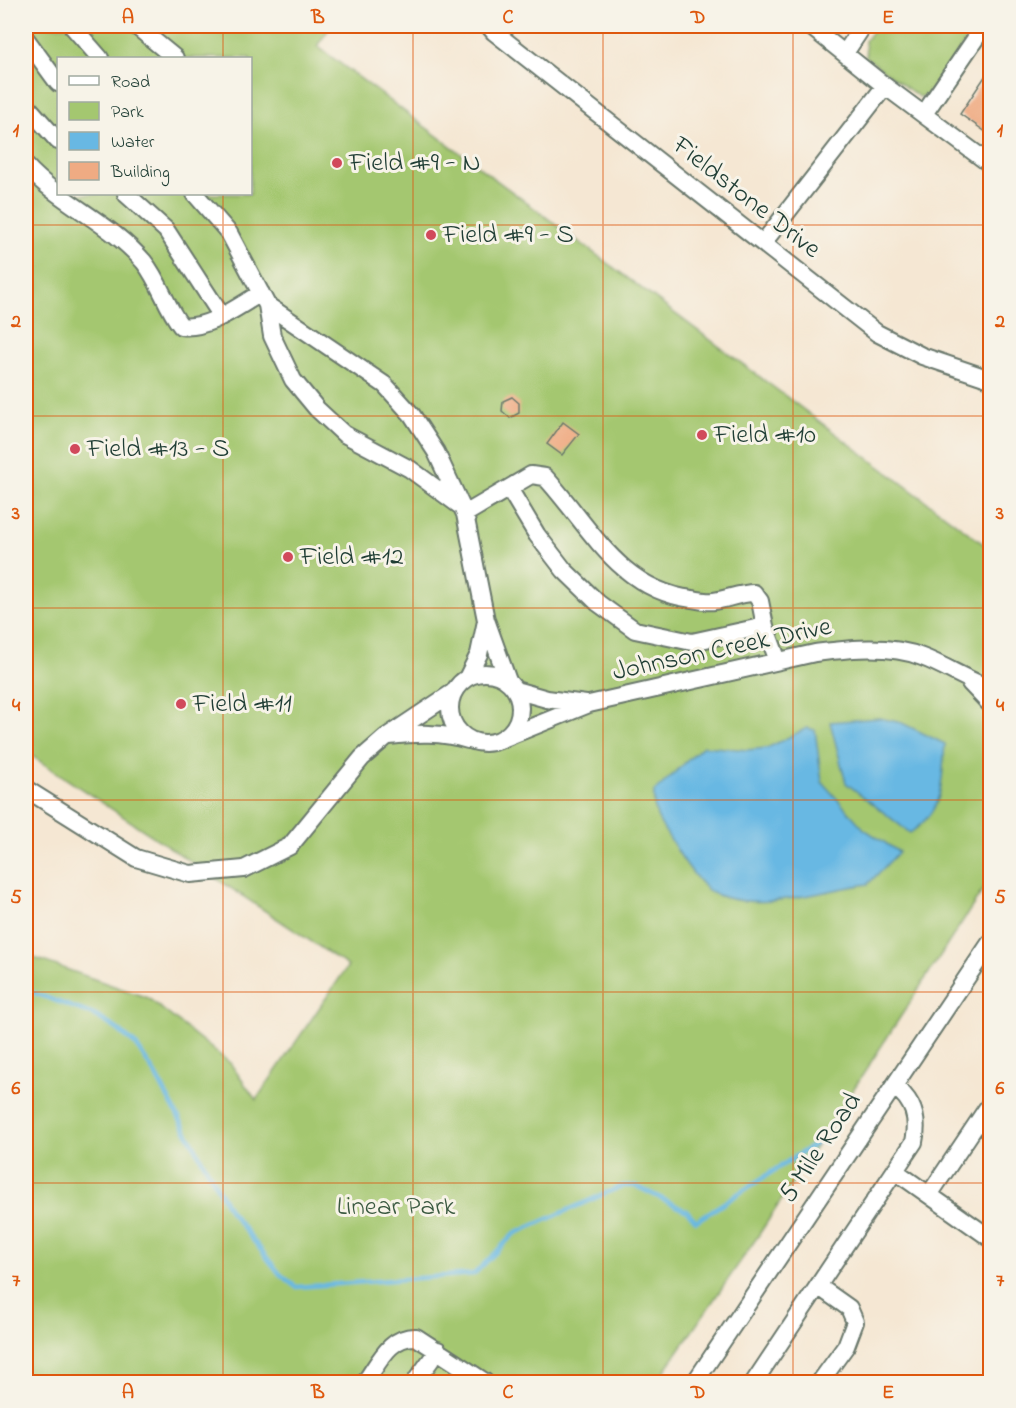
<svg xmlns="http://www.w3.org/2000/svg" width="1016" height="1408" font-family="'Indie Flower',sans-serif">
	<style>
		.green { fill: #a4c770; stroke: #628252; stroke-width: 1.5; fill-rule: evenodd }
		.water { fill: #68b8e3; stroke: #447a8c; stroke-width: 1.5 }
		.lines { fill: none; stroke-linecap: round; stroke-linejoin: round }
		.stream { stroke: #68b8e3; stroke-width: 4.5 }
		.building { fill: #efab83 }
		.minor-casing { stroke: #6a786c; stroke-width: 20 }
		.minor { stroke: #fff; stroke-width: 16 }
		.grid { fill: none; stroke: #de580e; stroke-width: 1.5; stroke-opacity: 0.55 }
		.poi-dot { fill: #d1495b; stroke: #f7f3e8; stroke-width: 2 }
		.labels { text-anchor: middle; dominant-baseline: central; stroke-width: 6; stroke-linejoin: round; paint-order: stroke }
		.poi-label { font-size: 27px; fill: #1f3d34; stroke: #f7f3e8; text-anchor: start }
		.street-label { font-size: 27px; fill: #1f3d34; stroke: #f7f3e8 }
		.park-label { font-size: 27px; fill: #3a5940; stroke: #f7f3e8 }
		.neatline { fill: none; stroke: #de580e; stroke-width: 2 }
		.grid-label { font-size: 20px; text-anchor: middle; font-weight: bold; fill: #de580e }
	</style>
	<rect width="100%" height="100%" fill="#f7f3e8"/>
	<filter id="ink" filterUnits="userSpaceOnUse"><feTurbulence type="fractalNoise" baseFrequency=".0167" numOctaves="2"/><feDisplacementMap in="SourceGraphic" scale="12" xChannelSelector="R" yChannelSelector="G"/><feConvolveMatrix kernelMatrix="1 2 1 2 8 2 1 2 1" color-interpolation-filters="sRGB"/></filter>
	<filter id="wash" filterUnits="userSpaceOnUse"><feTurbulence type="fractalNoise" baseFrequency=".008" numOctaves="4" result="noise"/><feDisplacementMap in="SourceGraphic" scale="24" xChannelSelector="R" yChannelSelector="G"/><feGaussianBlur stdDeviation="1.35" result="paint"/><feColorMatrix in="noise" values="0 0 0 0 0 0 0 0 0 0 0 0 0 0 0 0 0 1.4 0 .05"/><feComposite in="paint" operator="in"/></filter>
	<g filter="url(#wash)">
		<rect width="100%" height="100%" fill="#f5e7d3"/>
		<path class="green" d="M26,26H331L317,46L990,549V879L758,1236L657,1382H26V955L148,998L230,1063L256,1100L348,966L26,752ZM58,58H250V194H58Z
			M876,26H977L927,95L919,97L866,57L865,41Z"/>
		<path class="water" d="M879,718L902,723L945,744C941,782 946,809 910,833L846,783L830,722Z
			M807,728L815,730L822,782L864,829L899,852L868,884C822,890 755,915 711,892C701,886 683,860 677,850C664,828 652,818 654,792L703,746L747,750L767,748Z"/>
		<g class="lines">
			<path class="stream" d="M26,990L94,1015L117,1029L136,1045L155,1074L230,1211L280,1274L296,1287L474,1274L514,1234L622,1186H636L687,1211L696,1221L818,1142L829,1130"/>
		</g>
		<g id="blocks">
			<path class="building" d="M990,69V125L986,132L960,114Z
				M512,397L519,403V413L510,418L502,411L503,401Z
				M563,422L579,434L562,455L547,444Z"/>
		</g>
	</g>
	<g filter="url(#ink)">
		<use href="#blocks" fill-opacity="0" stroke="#6a786c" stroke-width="1.5"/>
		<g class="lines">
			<g class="minor-casing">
				<path id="minor" d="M72,26L100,58
					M136,26L175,58
					M489,26L494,32L877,333L922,356L990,379
					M810,26L885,86L990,164
					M26,39L58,83
					M845,53L863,26
					M26,105L58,141
					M924,114L984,26
					M26,166C60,203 111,223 144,262C160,282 166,307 181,326C208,330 238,306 261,293
					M126,194L166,230L221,315
					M195,194L229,233L267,305L272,336L293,380L317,409L344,434L410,469L459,505
					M763,243L885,86
					M267,305L385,385L412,415L436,452L465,514L486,620L508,681
					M510,490L537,535L564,570L598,603L635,630L692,642L765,626
					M465,514L531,475L545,477C590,526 619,590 692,599C699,600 707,602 714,601C728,599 740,593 754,593L760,601L765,626L778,661
					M450 708a35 35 0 1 1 70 0a35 35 0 1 1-70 0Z
					M467,678L479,654L486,621
					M970,683L990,704
					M515,690L547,699L586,704
					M389,736C417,733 441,732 468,740
					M502,739L589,704L815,653C849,649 889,644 922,657C946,666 966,680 990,688
					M26,789L136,858L190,874L244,869L290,846L362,758L386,737L452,693
					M895,1171L990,1238
					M929,1195L990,1104
					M818,1286L849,1308L855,1322L846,1346L820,1382
					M365,1382C379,1363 389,1336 416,1337L485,1382
					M415,1382L438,1350
					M695,1382L990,943
					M754,1382L914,1142C919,1119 914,1101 894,1086"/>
			</g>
			<use href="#minor" class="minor"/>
		</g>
	</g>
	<path class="grid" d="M223,26V58M413,26V1382M603,26V1382M793,26V1382M223,194V1382M26,225H990M26,416H990M26,608H990M26,800H990M26,992H990M26,1183H990"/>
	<g class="poi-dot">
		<circle cx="337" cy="163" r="6"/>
		<circle cx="431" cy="235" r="6"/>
		<circle cx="702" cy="435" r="6"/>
		<circle cx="75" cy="449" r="6"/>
		<circle cx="288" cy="557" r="6"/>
		<circle cx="181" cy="704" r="6"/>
	</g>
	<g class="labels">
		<g class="poi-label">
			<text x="349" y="163">Field #9 - N</text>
			<text x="443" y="235">Field #9 - S</text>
			<text x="714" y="435">Field #10</text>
			<text x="87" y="449">Field #13 - S</text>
			<text x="300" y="557">Field #12</text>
			<text x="193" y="704">Field #11</text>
		</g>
		<g class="street-label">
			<text transform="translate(746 198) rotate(38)">Fieldstone Drive</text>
			<text transform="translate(722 650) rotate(-12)">Johnson Creek Drive</text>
			<text transform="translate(821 1148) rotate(-56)">5 Mile Road</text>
		</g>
		<g class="park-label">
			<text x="396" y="1207">Linear Park</text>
		</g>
	</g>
	<rect width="1016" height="1408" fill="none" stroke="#f7f3e8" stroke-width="66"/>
	<rect x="57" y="57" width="195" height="138" fill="#f7f3e8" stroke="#a1aaa0" stroke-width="1.5"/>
	<rect x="69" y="76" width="30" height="9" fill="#ffffff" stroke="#a1aaa0" stroke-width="1.5"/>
	<text x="111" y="87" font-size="18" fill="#1f3d34">Road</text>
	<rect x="69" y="102" width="30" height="18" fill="#a4c770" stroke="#a1aaa0" stroke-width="1.5"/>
	<text x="111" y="117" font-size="18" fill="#1f3d34">Park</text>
	<rect x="69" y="132" width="30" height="18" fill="#68b8e3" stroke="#a1aaa0" stroke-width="1.5"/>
	<text x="111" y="147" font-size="18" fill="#1f3d34">Water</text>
	<rect x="69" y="162" width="30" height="18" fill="#efab83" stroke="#a1aaa0" stroke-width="1.5"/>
	<text x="111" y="177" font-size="18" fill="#1f3d34">Building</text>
	<rect x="33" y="33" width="950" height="1342" class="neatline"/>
	<g class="grid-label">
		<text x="128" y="23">A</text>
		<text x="318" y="23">B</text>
		<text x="508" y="23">C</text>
		<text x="698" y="23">D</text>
		<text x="888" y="23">E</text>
		<text x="16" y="136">1</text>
		<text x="1000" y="136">1</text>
		<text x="16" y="327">2</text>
		<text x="1000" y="327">2</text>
		<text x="16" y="519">3</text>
		<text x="1000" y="519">3</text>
		<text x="16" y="711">4</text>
		<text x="1000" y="711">4</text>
		<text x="16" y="903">5</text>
		<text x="1000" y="903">5</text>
		<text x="16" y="1094">6</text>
		<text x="1000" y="1094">6</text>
		<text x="16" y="1286">7</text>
		<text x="1000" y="1286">7</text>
		<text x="128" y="1398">A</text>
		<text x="318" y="1398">B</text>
		<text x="508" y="1398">C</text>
		<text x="698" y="1398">D</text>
		<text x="888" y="1398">E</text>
	</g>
</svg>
